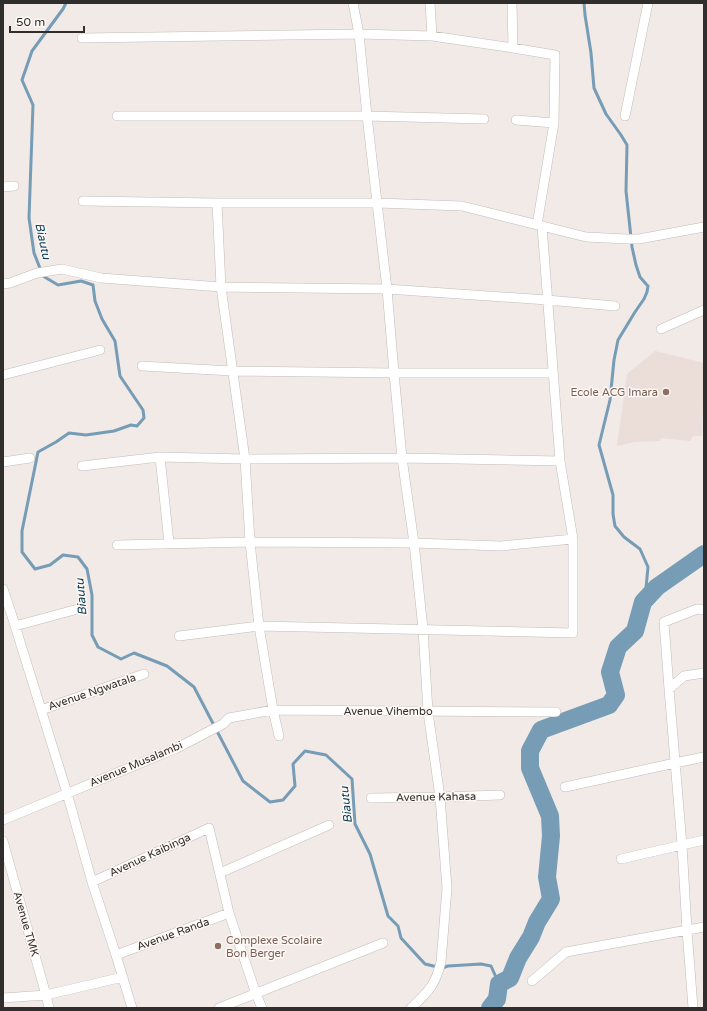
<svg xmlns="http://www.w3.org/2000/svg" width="707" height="1011" font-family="'Varela Round',sans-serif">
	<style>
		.built { fill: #ebddd7 }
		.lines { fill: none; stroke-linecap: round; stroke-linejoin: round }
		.stream { stroke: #769cb6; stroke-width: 3 }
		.river { stroke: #769cb6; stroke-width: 18 }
		.minor-casing { stroke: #c2bcb8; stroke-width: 10 }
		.minor { stroke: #fff; stroke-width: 9 }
		.education-dot { fill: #8d6e63; stroke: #fef8f4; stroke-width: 1.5 }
		.labels { text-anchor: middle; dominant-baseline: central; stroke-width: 3; stroke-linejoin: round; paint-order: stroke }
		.education-label { font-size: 11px; fill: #785e54; stroke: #fef8f4; text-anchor: end }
		.street-label { font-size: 11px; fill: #302e2d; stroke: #fef8f4 }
		.water-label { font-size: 12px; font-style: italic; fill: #083c57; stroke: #fef8f4 }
	</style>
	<rect width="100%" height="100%" fill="#f1eae7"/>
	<path class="built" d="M655,351L704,363L702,436H693L690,441L661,438L660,441L635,442L617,446L627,374Z"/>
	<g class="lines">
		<path class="stream" d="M66,3L63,9L32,51L22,80L33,105L29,218L34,253L43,276L58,285L81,281L93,285L95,301L102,319L115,341L120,376L143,410L144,418L137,426L131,425L114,431L86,435L69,433L56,442L38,452L22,531V552L35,569L50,565L63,555L78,557L87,569L92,595V635L98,647L121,659L134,653L167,666L194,687L243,781L270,802L283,800L295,786L293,764L305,751L326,755L352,779L355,824L370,854L388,916L398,926L401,938L425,964L442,968L448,966L481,964L491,966L499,984
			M584,3L585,15L591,53L594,88L606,114L621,135L627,145L626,191L632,247L636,265L640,277L646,284L648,286L647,292L644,299L635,312L618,340L614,360L610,400L599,445L613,495V514L615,526L624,537L640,549L648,567L646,588L643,602"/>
		<path class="river" d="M490,1008L497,999L499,984L510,978L518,958L531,937L537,922L551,899L547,877L551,836L550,816L530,768V751L541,730L609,705L616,695L610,672L618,647L635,631L643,602L657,587L704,554"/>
		<g class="minor-casing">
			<path id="minor" d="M353,3L359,34L367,116L387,289L394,373L402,458L414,543L423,629L428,712L440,797L447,888L441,962C435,986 428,992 411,1008
				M430,3L432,36
				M512,3L513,48
				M82,38L359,34L432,36L513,48L555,55L554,123L537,225
				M117,116H367L484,119
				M625,116L648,3
				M516,120L554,123
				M3,187L14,186
				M83,201L217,203H378L462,206L586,237L627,239H639L704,227
				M217,203L221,287L245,459L250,542L259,626L273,710L279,736
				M3,284L10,283L37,273L62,269L101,278L221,287L387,289L547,300L615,306
				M661,329L704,310
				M142,366L232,371L394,373H553
				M3,375L100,350
				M160,457L169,543
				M3,462L30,458
				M82,466L160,457L245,459L402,458L560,461
				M117,545L250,542L414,543L501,546L573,539
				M3,589L12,616L67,793L92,882L116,955L132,1008
				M15,626L78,609
				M179,636L259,626L573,633V539L560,461L542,226
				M669,689L664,622L697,609L704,610
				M41,710L144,674
				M565,787L675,763L704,757
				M371,798L440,797L500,795
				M3,820L177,748L223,724L229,718L273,710L556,712
				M3,841L46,995L49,1008
				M621,859L704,840
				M220,873L329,825
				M92,882L209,828L229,913L256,994L262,1008
				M116,955L229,913
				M532,981L566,952L704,927
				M3,998L46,995L123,977
				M219,1008L383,943
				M693,1008L687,930L682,845L669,689L684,676L704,673"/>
		</g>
		<use href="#minor" class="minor"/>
	</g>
	<g class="education-dot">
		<circle cx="666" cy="392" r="4"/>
		<circle cx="218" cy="946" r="4"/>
	</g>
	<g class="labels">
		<g class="education-label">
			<text x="658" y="392">Ecole ACG Imara</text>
			<text x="226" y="940" text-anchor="start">Complexe Scolaire<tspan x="226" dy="13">Bon Berger</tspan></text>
		</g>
		<g class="street-label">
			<text transform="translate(92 692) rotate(-19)">Avenue Ngwatala</text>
			<text x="388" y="711">Avenue Vihembo</text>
			<text transform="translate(136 764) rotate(-23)">Avenue Musalambi</text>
			<text transform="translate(436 797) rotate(-1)">Avenue Kahasa</text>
			<text transform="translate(150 855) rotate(-25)">Avenue Kaibinga</text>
			<text transform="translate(26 924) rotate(74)">Avenue TMK</text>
			<text transform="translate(173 934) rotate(-20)">Avenue Randa</text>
		</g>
		<g class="water-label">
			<text transform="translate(43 241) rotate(78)">Biautu</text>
			<text transform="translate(81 597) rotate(-95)">Biautu</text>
			<text transform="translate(346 805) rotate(-96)">Biautu</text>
		</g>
	</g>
	<rect width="707" height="1011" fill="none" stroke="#302e2d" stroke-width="8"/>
	<path d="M10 26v6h74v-6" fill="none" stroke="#302e2d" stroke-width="2"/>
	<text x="16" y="26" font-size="12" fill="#302e2d" stroke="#fef8f4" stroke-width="3" paint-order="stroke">50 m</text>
</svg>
